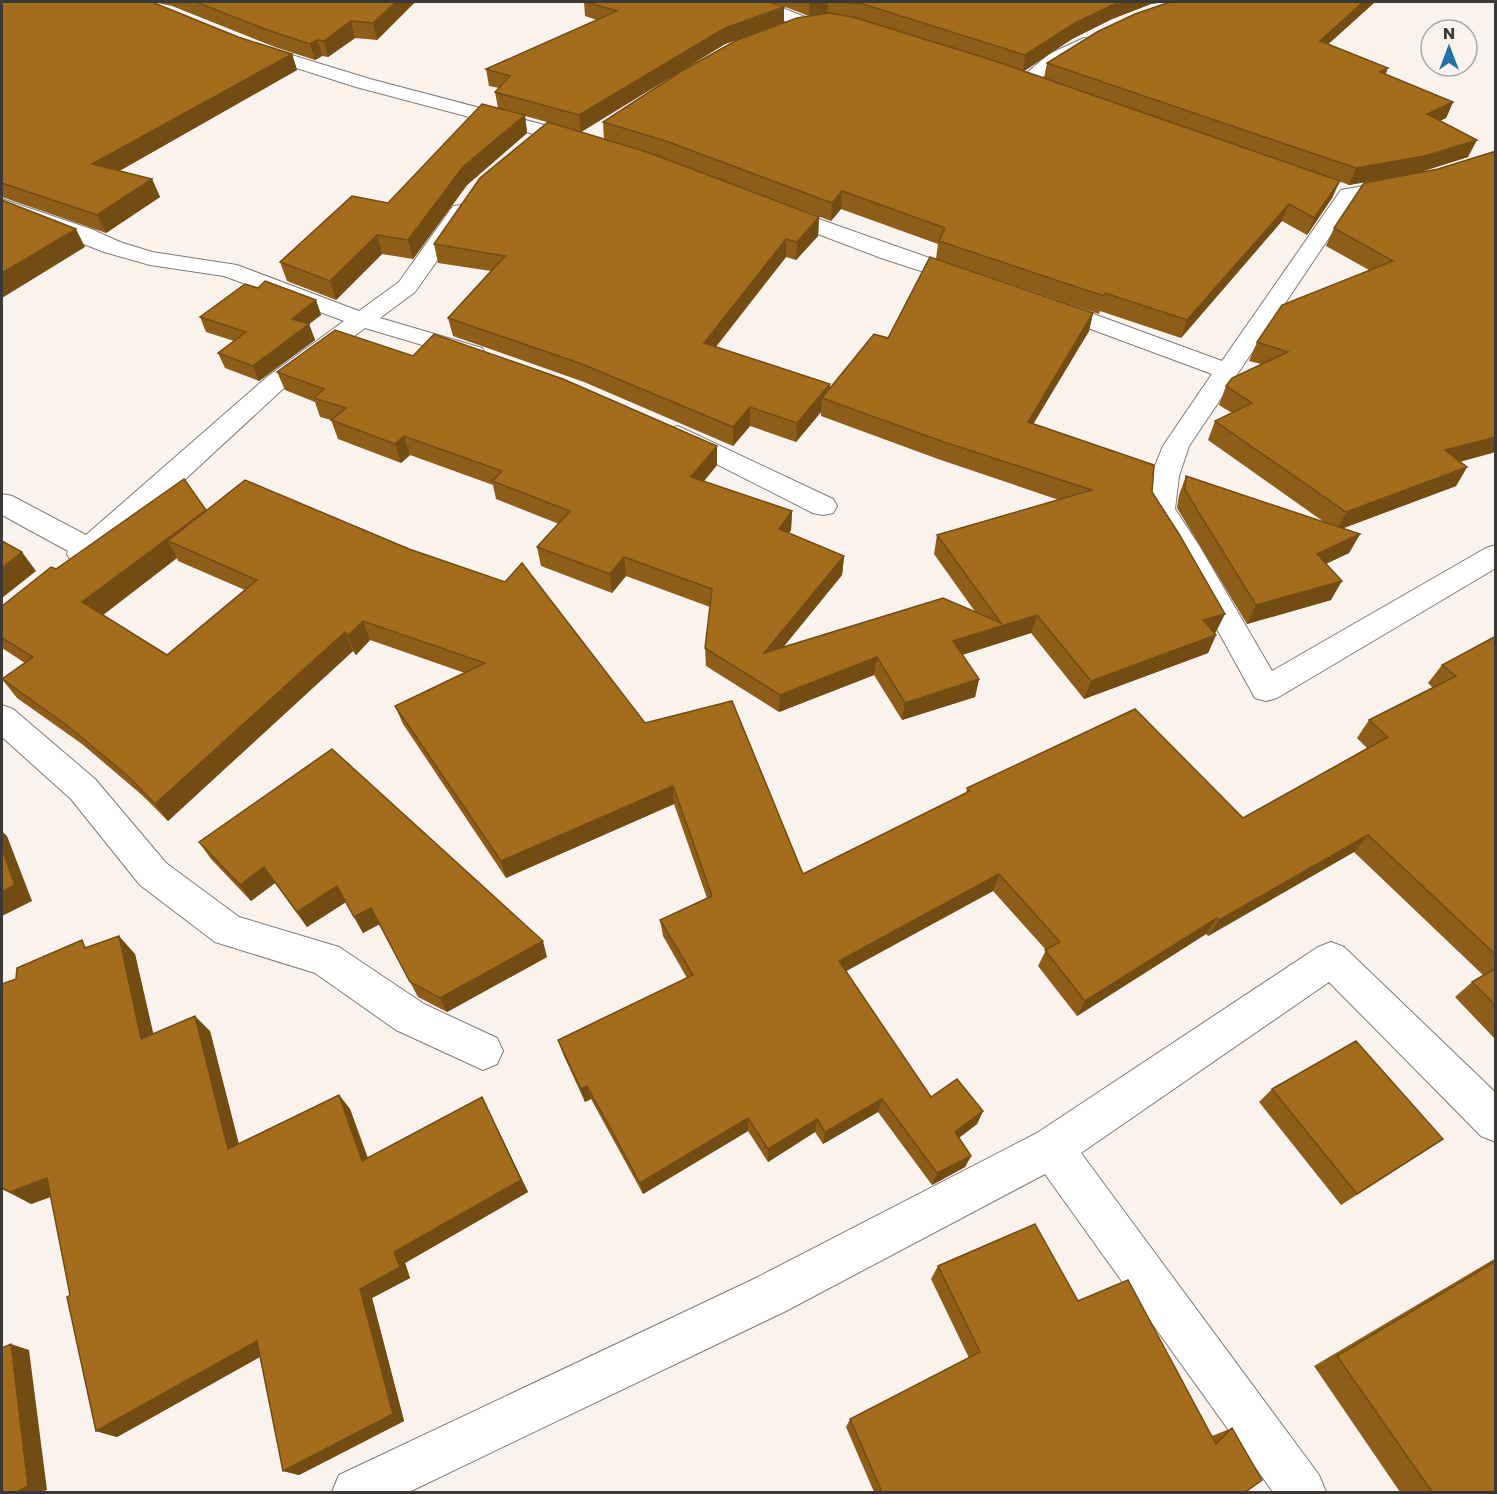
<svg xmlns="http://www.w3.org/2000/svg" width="1497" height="1494" font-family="Poppins,sans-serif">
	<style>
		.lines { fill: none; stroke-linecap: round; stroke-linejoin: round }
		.minor-casing { stroke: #817b77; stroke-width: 2 }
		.minor { fill: #fff; fill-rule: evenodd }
		.wall { fill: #8d5d19; fill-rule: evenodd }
		.shaded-wall { fill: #734c14 }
		.building { fill: #a46c1d; stroke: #734c14; stroke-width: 1.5 }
	</style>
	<rect width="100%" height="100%" fill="#f9f2ed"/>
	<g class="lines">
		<g class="minor-casing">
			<path id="minor" d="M746,2H767L813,20L816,24L813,28H801L748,6Z
				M1084,38L1090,39L1093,43L1090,47L1061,62L1033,85H1019L1017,81L1049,54Z
				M252,43L370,79L590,137L593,141L590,145L583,147L356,87L246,52L243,48L246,44Z
				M1402,179L1409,181L1412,185L1409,189L1355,199L1189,446L1179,476L1175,509L1200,547L1272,671L1486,548L1496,545V568L1277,698L1266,701L1255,698L1174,551L1147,509L1151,476L1163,446L1212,374L1042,311L1038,306L1042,301L1050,299L1058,301L1222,361L1341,190Z
				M2,199L91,229L120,242L152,252L237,265L359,311L399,282L453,206L461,205L469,206L472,211L415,292L380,318L482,348L485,353L482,358L473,360L365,328L285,387L128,532L91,561L81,564L71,561L67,554L68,551L2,515V494L12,496L86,535L267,377L344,321L224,276L150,265L104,252L2,212Z
				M776,204L975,274L978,279L975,284L967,286L881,258L768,215L765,210L768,205Z
				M678,426L833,499L837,506L833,513L823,515L813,513L669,440L665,434L669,428Z
				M2,705L13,709L95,779L166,863L239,917L339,947L424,1004L497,1038L503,1051L497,1064L483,1070L396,1030L315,973L215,942L140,885L71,799L2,737Z
				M1331,942L1344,947L1496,1093V1142L1481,1136L1329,982L1081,1153L1319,1475L1326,1492H1273L1045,1174L786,1311L409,1492H332L339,1475L754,1279L1037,1133L1318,947Z"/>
		</g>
		<use href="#minor" class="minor"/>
	</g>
	<path class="wall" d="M2,2L238,37L292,54L297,70L119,171L152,179L160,197L106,233L2,197Z
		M153,2H415L377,40L355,38L328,57L322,56L315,60L275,47L172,6Z
		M584,2H770L784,7V23L725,44L581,132L604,139L603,122L809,16L772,2H1165L1151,4L1112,19L1072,39L1023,71L1044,78L1047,63L1170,2H1375L1328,44L1386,74L1453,102L1446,118L1440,121L1468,157L1417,173L1349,185L1339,181L1332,198L1307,235L1282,221L1181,338L1100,311L1099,314L936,259L938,244L841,209L831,221L658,156L819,217L818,236L796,260L786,257L716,347L830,384V388L888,338L1093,313L1089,331L1033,424L1152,492L1216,632L1215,633L1216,635L1208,653L1084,699L1031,633L962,655L979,679L975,697L902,720L874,675L779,712L706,666L705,648L710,607L626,576L612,593L541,566L537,547L559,524L496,499L493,485L410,455L401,463L338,439L331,420L320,417L315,402L285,390L277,372L413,356L717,446V465L703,482L792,511L791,530L789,533L844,556L842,575L783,647L976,613L934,554L937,535L1059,500L938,459L821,416V412L796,442L750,426L733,446L584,382L453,336L448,318L491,271L438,263L434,244L547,122L525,116L527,133L467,185L413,259L382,254L336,300L287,281L280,262L388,203L498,108L495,92L499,88L489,86L486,69L597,20L585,16Z
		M1438,169L1460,462L1467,467L1456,486L1343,528L1360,534L1349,553L1325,564L1331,600L1247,624L1177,508L1179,495L1186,476L1324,522L1208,440L1215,421L1232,413L1219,405L1226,386L1261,364L1249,361L1257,342L1369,270L1326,246L1334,228Z
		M258,288L316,300L321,315L309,324L315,340L259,381L225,368L218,353L234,341L206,332L200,317Z
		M207,510L645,723L803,874L966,793L967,788L1243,818L1367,748L1357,738L1369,720L1433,688L1428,683L1442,665L1496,636V1040L1455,997L1472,982L1483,975L1354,852L1208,936L1206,934L1077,1016L1038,966L1046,950L993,891L846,971L931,1097L983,1111L977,1124L959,1138L971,1156L965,1167L932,1185L878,1112L823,1144L815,1132L768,1162L748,1131L643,1194L591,1099L585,1102L563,1054L558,1040L687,978L663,936L660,920L707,898L674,804L506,878L403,724L395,706L465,673L370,640L356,655L353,651L168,821L142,795L82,744L17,698L2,679L25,663L2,648V606L56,569ZM177,558L178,561L245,590L167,655L103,615Z
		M199,842L547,957L447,1012L418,997L379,924L363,933L346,902L307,927L275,883L251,901L211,859Z
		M88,947L135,954L153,1034L210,1031L239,1144L339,1095L350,1109L368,1158L489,1111L528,1192L405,1263L410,1278L372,1298L404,1421L299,1475L283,1471L260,1357L117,1437L96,1431L51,1197L31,1204L2,1189V984L16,979Z
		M1272,1089L1425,1151L1341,1205L1259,1102Z
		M1496,1258V1492H1400L1314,1366Z
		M938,1266L1078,1301L1212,1436L1232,1428L1248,1492H874L846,1427L850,1419L969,1358L931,1279Z"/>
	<path class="shaded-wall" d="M396,2H415L377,40L373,23Z
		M810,2H828L827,15L809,17Z
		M1119,2H1165L1151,4L1112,19L1072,39L1023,72L1025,55L1075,23Z
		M1363,2H1375L1314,57L1320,41Z
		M784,7V23L725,44L581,132L579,115L725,28Z
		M351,21L355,38L328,57L324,41Z
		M317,40L322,56L315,60L310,44Z
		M292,54L297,70L100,182L92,164Z
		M1388,68L1382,84L1380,72Z
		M1453,102L1446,118L1420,130L1427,114Z
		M525,115L527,133L467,185L413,259L408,240L463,167Z
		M1477,140L1468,157L1417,173L1349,185L1356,168Z
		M152,179L160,197L106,233L97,215Z
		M1340,181L1332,198L1307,235L1314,218Z
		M842,191L841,209L831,221L832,203Z
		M1289,204L1282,221L1181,338L1187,320Z
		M819,217L818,236L796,260L797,242Z
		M76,229L85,247L2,298V273Z
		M377,235L382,254L336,300L330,281Z
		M786,239V257L704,361V343Z
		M316,300L321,315L309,324L315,340L259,381L253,366L292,319Z
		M1093,313L1089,331L1023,441L1028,422Z
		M830,384L829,400L822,398L821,412L796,442L797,423Z
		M750,407V426L733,446V427Z
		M404,436L410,455L401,463L395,444Z
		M1496,437V452L1434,469L1445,450Z
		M717,446V465L692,496L691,477Z
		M1467,467L1456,486L1336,531L1346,512Z
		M206,510L188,550L168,541L177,558L95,621L82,602Z
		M792,511L791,530L779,547V529Z
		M1360,534L1349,553L1307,573L1317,554Z
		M22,552L36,571L2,598V568Z
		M844,556L842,575L764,671V653Z
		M624,557L626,576L612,593L610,574Z
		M1342,581L1331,600L1247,624L1256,605Z
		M1225,614L1216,632L1195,638L1203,620Z
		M1037,615L1031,633L949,659L953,641Z
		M363,621L370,640L356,655L348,636Z
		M345,632L353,651L168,821L155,804Z
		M1216,635L1208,653L1084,699L1091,681Z
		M877,657L874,675L779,712L780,695Z
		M979,679L975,697L902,720L905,703Z
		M673,786L674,804L506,878L501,861Z
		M2,831L7,836L32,901L2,916Z
		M1368,835L1354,852L1208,936L1219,920Z
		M264,867L275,883L251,901L240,885Z
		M999,874L993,891L837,976L839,961Z
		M337,886L346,902L307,927L297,912Z
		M371,908L380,924L363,933L354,917Z
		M1217,918L1206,934L1077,1016L1085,1001Z
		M119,936L135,954L158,1054L141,1039Z
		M543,941L547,957L447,1012L440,998Z
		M195,1016L210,1031L243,1162L228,1149Z
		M587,1086L591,1099L585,1102L581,1089Z
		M339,1095L350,1109L373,1174L362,1161Z
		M482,1097L528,1192L405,1263L410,1278L372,1298L404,1421L299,1475L283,1471L360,1289L394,1252Z
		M882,1099L878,1112L823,1144L825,1132Z
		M983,1111L977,1124L950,1144L955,1132Z
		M748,1118V1131L643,1194L640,1183Z
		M817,1119L815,1132L768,1162V1149Z
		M971,1156L965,1167L932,1185L937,1173Z
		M47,1178L68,1190L31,1204L10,1192Z
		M257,1341L272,1350L117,1437L96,1431Z
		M11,1344L29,1350L47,1490L41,1492H16Z"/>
	<path class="building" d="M2,2H152L238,37L292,54L92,164L152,179L97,215L2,183Z
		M196,2H396L373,23L351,21L324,41L317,40L310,44L270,31Z
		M586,2H770L784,7L725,28L579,115L495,92L510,76L486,69L617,11Z
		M844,2H1119L1075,23L1025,55L863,4Z
		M1170,2H1363L1320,41L1388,68L1380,72L1453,102L1427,114L1477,140L1425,156L1356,168L1047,63L1097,32L1135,14Z
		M828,13L853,17L992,60L1340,181L1314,218L1289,204L1187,320L1105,293L1104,296L939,241L945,228L842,191L832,203L666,141L603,122L680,72L737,40L797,18Z
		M482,104L525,115L463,167L408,240L377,235L330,281L280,262L352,196L388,203Z
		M548,122L650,153L819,217L797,242L786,239L704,343L830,384L797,423L750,407L733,427L582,364L448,318L505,256L434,244L480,178Z
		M1496,151V437L1445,450L1467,467L1346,512L1215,421L1252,403L1226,386L1232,378L1288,352L1257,342L1282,305L1393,261L1334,228L1364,183L1438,169Z
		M2,200L76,229L2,273Z
		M930,257L1093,313L1028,422L1154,465L1152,492L1179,534L1225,614L1203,620L1216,635L1091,681L1037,615L953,641L979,679L905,703L877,657L780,695L705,648L712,589L624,557L610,574L537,547L570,511L492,481L502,471L404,436L395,444L331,420L346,408L314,398L324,389L277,372L335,330L413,356L434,334L563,379L717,446L691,477L792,511L779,529L844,556L764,653L943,598L1001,623L937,535L1092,490L941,441L822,398L874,334L888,338Z
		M265,281L316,300L292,319L309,324L253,366L218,353L246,332L200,317L245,284L258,288Z
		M1186,476L1360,534L1317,554L1342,581L1256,605L1185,490Z
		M184,479L206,510L82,602L167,655L257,580L168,541L245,480L409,549L505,582L522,563L645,723L732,701L803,874L970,791L967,788L1135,709L1243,818L1388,737L1369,720L1456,676L1442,665L1496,636V955L1368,835L1219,920L1217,918L1085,1001L1045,950L1060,942L999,874L839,961L931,1097L957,1079L983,1111L955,1132L971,1156L937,1173L882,1099L825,1132L817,1119L768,1149L748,1118L640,1183L587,1086L581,1089L558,1040L693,975L660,920L712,896L673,786L501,861L395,706L485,663L363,621L348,636L345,632L155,804L129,777L68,726L2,679L33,657L2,638V606L51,567L56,569Z
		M2,541L22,552L2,568Z
		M332,749L543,941L440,998L410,982L371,908L354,917L337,886L297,912L264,867L240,885L199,842Z
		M2,849L15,885L2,892Z
		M119,936L141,1039L195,1016L228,1149L339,1095L362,1161L482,1097L521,1180L394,1252L400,1267L360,1289L393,1414L283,1471L257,1341L96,1431L67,1297L70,1295L47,1178L10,1192L2,1188V984L16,979L17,968L82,940L85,948Z
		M1496,968V1006L1472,982Z
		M1356,1041L1443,1139L1357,1194L1272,1089Z
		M1035,1224L1078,1301L1128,1280L1216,1444L1232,1428L1262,1480L1247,1491L1248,1492H882L850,1419L980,1352L938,1266Z
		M1496,1261V1492H1432L1337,1356Z
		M11,1344L28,1486L16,1492H2V1348Z"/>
	<rect width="1497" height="1494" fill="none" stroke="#3b3836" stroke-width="6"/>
	<g transform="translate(1449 48)"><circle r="28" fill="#f9f2ed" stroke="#ada8a4" stroke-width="1.5"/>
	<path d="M0-4.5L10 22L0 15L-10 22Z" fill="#2374a5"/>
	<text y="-9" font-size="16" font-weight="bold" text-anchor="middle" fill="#3b3836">N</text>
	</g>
</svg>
